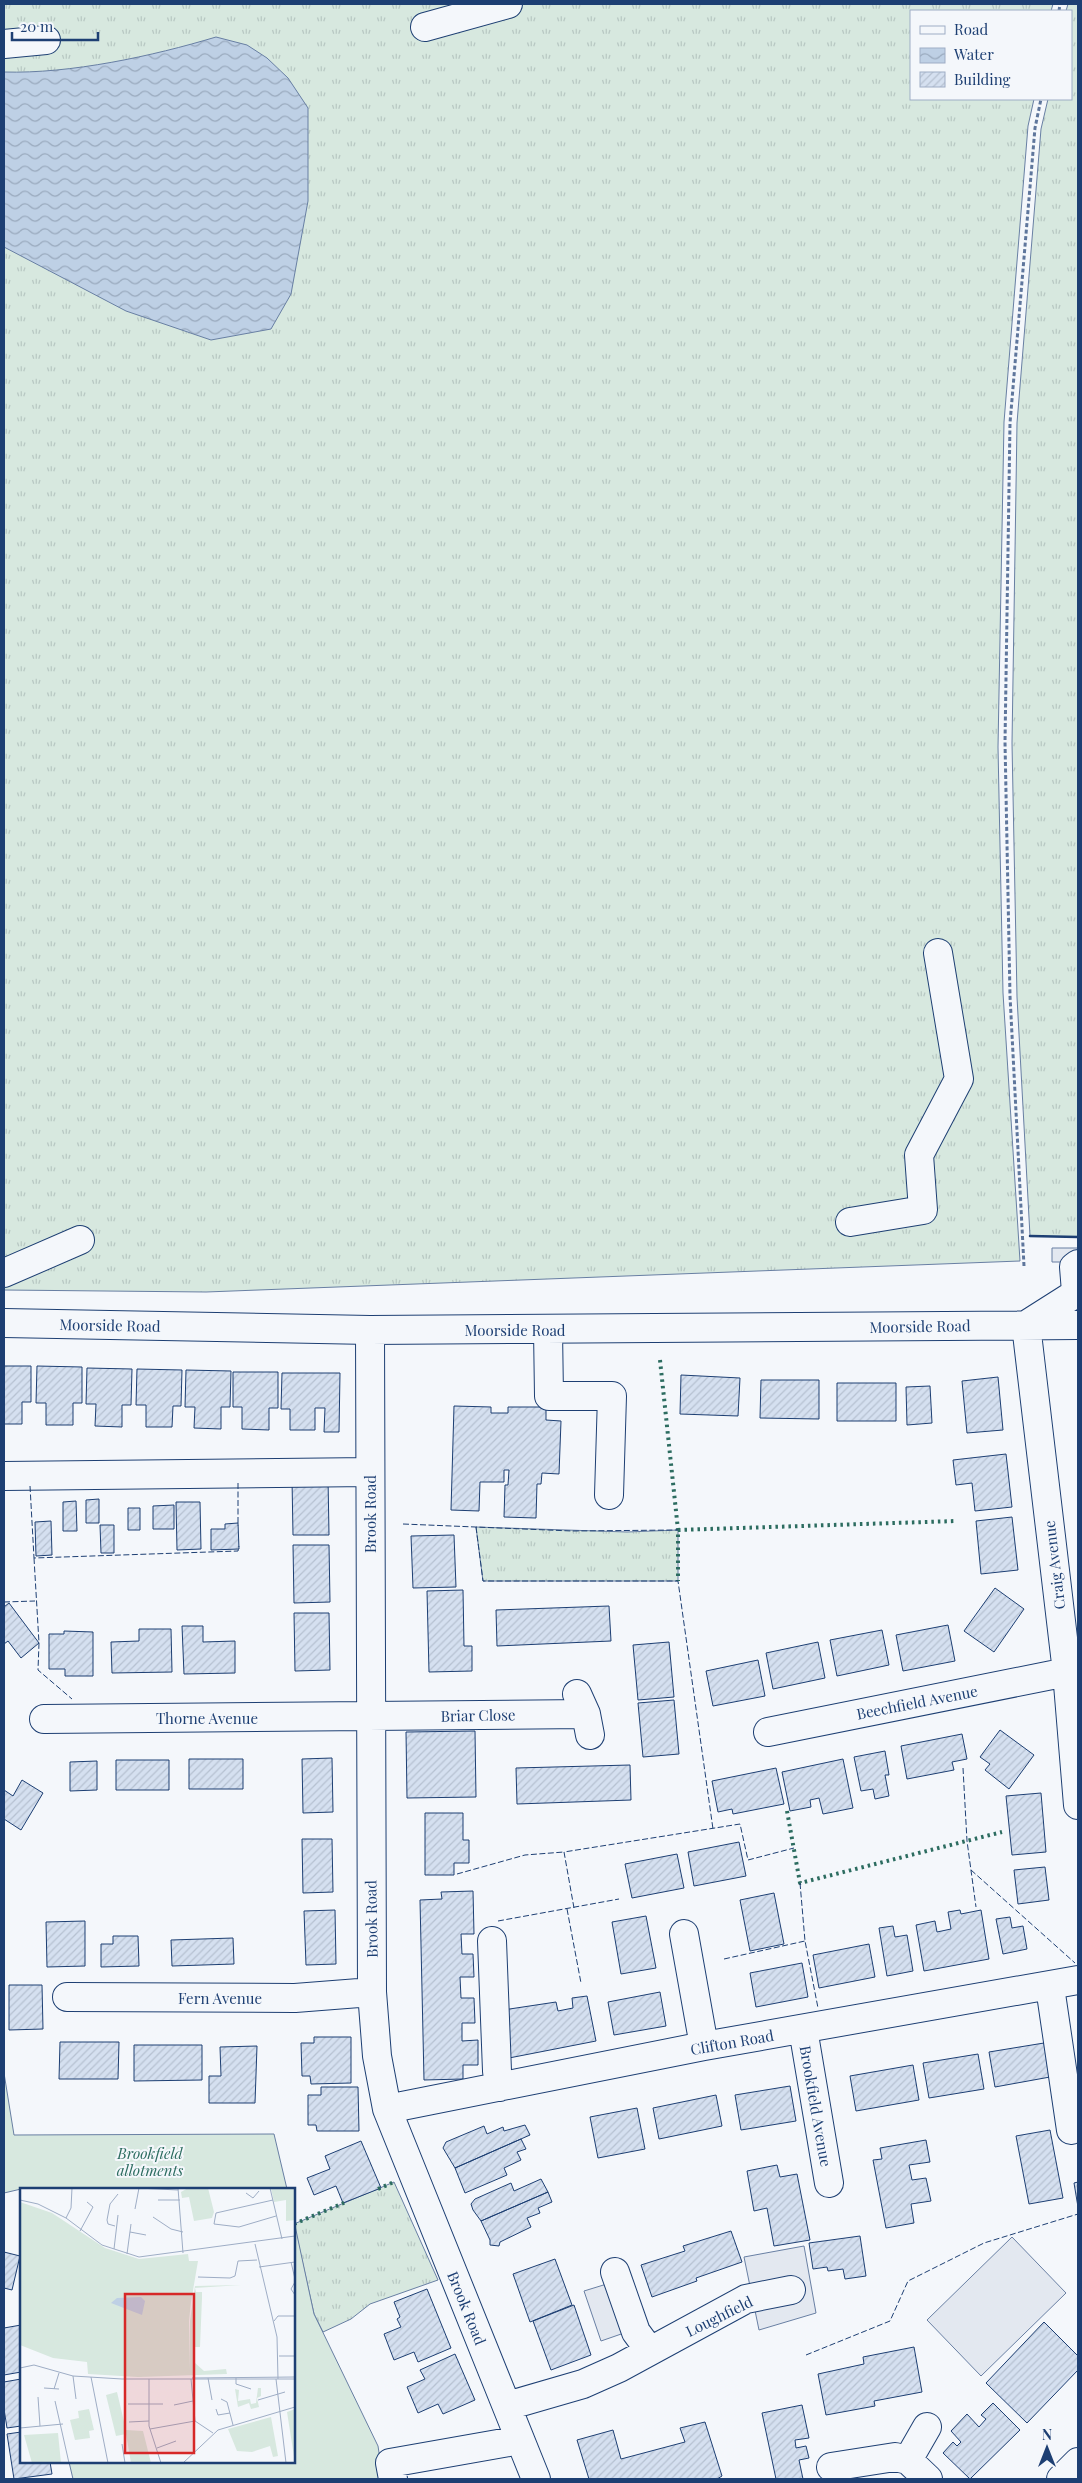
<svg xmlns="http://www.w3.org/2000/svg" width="1082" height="2483" font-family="'Playfair Display',serif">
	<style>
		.grass { fill: url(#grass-tufts); stroke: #687fa3 }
		.garden { fill: #d7e8df; stroke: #687fa3 }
		.parking { fill: #e3e8f0; stroke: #687fa3 }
		.water { fill: url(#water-waves); stroke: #687fa3 }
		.building { fill: url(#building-hatch); stroke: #1d3f73 }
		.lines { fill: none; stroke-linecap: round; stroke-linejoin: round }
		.minor-casing { stroke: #1d3f73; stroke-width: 30 }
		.major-casing { stroke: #1d3f73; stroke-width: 30 }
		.path { stroke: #5e769c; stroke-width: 3; stroke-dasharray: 4 2.5; stroke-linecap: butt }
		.minor { stroke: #f4f7fb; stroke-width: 28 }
		.major { stroke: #f4f7fb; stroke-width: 28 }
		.hedge { stroke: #2c6c60; stroke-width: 4; stroke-dasharray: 2.5 4; stroke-linecap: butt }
		.fence { stroke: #1d3f73; stroke-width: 1; stroke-dasharray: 6 2.5; stroke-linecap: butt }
		.wall { stroke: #1d3f73; stroke-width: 2.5 }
		.labels { text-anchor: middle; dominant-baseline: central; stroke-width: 4; stroke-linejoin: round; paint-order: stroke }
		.street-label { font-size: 15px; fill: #1d3f73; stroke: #f4f7fb }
		.park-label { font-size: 15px; font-style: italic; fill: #2c6c60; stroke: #f4f7fb }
		.inset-road { fill: none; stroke: #9eadc5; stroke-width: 1 }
		.view { fill: #d62828; fill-opacity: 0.15; stroke: #d62828; stroke-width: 2.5 }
		.inset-edge { fill: none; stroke: #1d3f73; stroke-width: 2.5 }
	</style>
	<defs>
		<pattern id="grass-tufts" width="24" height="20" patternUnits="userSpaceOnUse" patternTransform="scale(1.25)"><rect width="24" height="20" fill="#d7e8df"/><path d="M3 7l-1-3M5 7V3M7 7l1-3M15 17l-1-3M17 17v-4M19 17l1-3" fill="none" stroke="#b8c8c3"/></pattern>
		<pattern id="water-waves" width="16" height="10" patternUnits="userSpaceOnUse" patternTransform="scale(1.25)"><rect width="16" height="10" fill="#bed0e5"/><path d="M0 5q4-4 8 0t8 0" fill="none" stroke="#9aaabe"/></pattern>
		<pattern id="building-hatch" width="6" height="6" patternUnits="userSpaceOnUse" patternTransform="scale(1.25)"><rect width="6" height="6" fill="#d5e0f0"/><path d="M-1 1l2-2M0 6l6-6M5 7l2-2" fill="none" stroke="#b6c1d1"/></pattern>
	</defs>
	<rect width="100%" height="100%" fill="#f4f7fb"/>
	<path class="grass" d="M4,4H1053L1051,11H911V99H1034L1028,126L1004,422L998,747L1003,993L1020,1261L206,1292L4,1290Z
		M1068,4H1078V1237L1030,1236L1017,997L1012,743L1017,423L1041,129L1048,99H1071V11H1066Z
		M476,1527L627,1532L678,1530V1581H483Z
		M394,2182L438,2280L370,2304L351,2319L323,2332L314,2314L294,2224Z"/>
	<path class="garden" d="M4,2073L14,2135L274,2134L287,2189H21L4,2193Z
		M294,2221L314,2314L378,2446L383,2479H73L69,2462H294Z"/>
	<path class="parking" d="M1052,1248H1078V1262H1052Z
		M1012,2237L1066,2293L981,2376L927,2320Z
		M804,2246L816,2313L759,2330L744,2257Z
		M610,2283L627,2332L601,2341L584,2291Z"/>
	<path class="water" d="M216,37L247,45L267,58L288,78L308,108V201L291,294L271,329L211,340L126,311L4,247V72C70,74 153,56 216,37Z"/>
	<path class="building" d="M4,1366H31V1402H22V1424H4Z
		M37,1366L82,1367V1403H73V1425H46V1403H36Z
		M87,1368L132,1369L131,1405H122V1427L95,1426L96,1404H86Z
		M137,1369L182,1370L181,1406H173L172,1427H146V1405H136Z
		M186,1370L231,1371L230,1407H221V1429L194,1428L195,1407H185Z
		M233,1372H278V1408H269V1430L242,1429V1407H233Z
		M282,1373H340L339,1432H324L325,1408H315V1430H290V1409H281Z
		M681,1375L740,1378L738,1416L680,1414Z
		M998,1377L1003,1430L967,1433L962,1381Z
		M761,1380H819V1419L760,1418Z
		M837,1383H896V1421H837Z
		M930,1386L932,1423L907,1425L906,1387Z
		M454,1406L491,1407V1413H508V1407H546V1420L561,1421L559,1474L542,1473L541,1484H537L536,1518L504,1517L505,1485H508L509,1470H504V1482H480L479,1511L451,1510Z
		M1006,1454L1012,1507L975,1511L972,1483L956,1485L953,1460Z
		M328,1478L329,1535H293L292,1479Z
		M99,1499V1523H86V1500Z
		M76,1501L77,1531H63V1502Z
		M176,1502H200L201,1549L177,1550Z
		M174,1505V1529H153V1506Z
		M128,1508H140V1530H128Z
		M1012,1517L1018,1570L981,1574L976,1521Z
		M51,1521L52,1555L36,1556L35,1522Z
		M238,1523L239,1549L211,1550V1529H225V1524Z
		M100,1525H114V1553H101Z
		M454,1535L456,1587L413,1588L411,1536Z
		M293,1545H329L330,1602L294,1603Z
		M995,1588L1024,1609L994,1652L964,1631Z
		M463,1590L464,1646H472V1671L429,1672L427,1591Z
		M9,1603L39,1643L21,1658L8,1641L4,1644V1607Z
		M609,1606L611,1641L497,1646L496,1610Z
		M294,1613H329L330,1670L295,1671Z
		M948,1625L955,1661L903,1671L896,1635Z
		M182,1626H203V1642L235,1641V1673L184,1674Z
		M139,1629H171L172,1672L112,1673L111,1642L139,1641Z
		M882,1630L889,1665L837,1676L830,1640Z
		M64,1631L93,1632V1676H65V1669H49V1634H64Z
		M669,1642L674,1697L638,1700L633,1645Z
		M818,1642L825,1678L773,1689L766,1653Z
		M758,1660L765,1696L713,1706L706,1671Z
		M674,1700L679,1754L643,1757L638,1703Z
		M1000,1730L1034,1755L1009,1789L985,1770L990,1764L980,1757Z
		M475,1731L476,1797L407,1798L406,1732Z
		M962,1734L967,1759L952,1762L954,1770L907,1779L901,1746Z
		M885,1751L889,1775H885L889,1796L875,1799L873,1789L861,1791L854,1757Z
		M332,1758L333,1812L303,1813L302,1759Z
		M189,1759H243V1789H189Z
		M843,1759L853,1808L823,1814L819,1798L810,1800L811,1807L790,1811L782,1772Z
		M116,1760H169V1790H116Z
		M97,1761V1790L70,1791V1762Z
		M630,1765L631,1800L517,1804L516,1768Z
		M776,1768L784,1804L733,1814L732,1809L718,1812L712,1781Z
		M22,1780L43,1793L21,1830L4,1819V1790L13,1796Z
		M1041,1793L1046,1852L1012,1855L1006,1796Z
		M425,1813H463V1840H469V1863H454V1875H425Z
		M302,1839H332L333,1892L303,1893Z
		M739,1842L746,1876L694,1886L688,1852Z
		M677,1854L684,1888L632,1898L625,1864Z
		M1045,1867L1049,1900L1018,1904L1014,1870Z
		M473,1891L474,1934H461L462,1954H473L474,1977H460L461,1998H474L475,2023H462V2041L478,2040V2065H463V2079L424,2080L420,1900L442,1899L441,1892Z
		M774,1893L784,1944L750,1951L740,1900Z
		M335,1910L336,1964L306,1965L304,1911Z
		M960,1910L961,1914L981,1910L989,1959L924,1971L916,1925L935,1921L937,1932L951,1929L948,1912Z
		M646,1916L656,1968L621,1974L612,1922Z
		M1010,1917L1012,1928L1023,1926L1027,1949L1003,1954L996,1919Z
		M85,1921V1966L47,1967L46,1922Z
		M893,1926L895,1937L907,1935L913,1971L887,1976L879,1928Z
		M113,1936H138L139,1966L101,1967V1944H113Z
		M233,1938L234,1964L172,1966L171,1940Z
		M869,1944L875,1977L819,1988L813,1955Z
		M802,1963L808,1997L756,2007L750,1973Z
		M9,1985H42L43,2029L9,2030Z
		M660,1992L666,2026L614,2035L608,2002Z
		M587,1996L596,2041L509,2058L503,2010L556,2002L558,2011L573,2008L572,1998Z
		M314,2037H351V2083L311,2084L310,2076H302L301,2043H314Z
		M60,2042H119L118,2079H59Z
		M1044,2043L1050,2077L995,2087L989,2052Z
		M134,2045H202V2080L134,2081Z
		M257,2046L255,2103H209V2076H221L220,2047Z
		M978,2054L984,2089L929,2098L923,2063Z
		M913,2065L919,2100L856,2111L850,2076Z
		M790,2086L796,2121L741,2130L735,2095Z
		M321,2087H358L359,2131H317L316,2125H308V2095H321Z
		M716,2095L722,2126L659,2139L653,2108Z
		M637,2108L645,2149L598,2158L590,2117Z
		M525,2125L530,2135L455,2168L443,2148L446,2142L484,2126L487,2134L503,2127L504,2131Z
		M1050,2130L1063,2198L1029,2204L1016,2136Z
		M521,2139L526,2149L517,2152L521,2160L504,2168L507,2175L465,2193L455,2168Z
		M926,2140L930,2162L909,2165L912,2180L926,2178L931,2201L911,2204L914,2223L886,2228L873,2160L882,2159L880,2148Z
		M361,2141L381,2188L343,2203L336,2186L314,2195L307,2178L330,2169L325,2156Z
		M777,2165L780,2177L797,2174L810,2240L774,2246L767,2208L754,2211L747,2171Z
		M541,2179L548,2192L481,2221L473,2210L471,2204L475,2199L511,2183L514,2191Z
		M1078,2182V2207L1074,2183Z
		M548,2192L552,2202L538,2208L540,2213L527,2218L531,2227L500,2242L499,2246L490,2245V2240L481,2221Z
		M731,2231L742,2262L696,2278L697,2281L652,2297L641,2265L685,2251L683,2246Z
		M860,2236L866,2276L845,2279L843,2269L828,2271L827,2267L813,2269L809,2243Z
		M4,2252L20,2256L12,2290L4,2288Z
		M555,2259L572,2305L530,2322L513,2274Z
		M427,2289L451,2348L418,2362L414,2352L394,2360L384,2334L401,2327L397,2319L400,2317L394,2302Z
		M574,2305L591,2355L551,2370L533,2321Z
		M1044,2322L1078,2356V2370L1027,2423L986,2383Z
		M21,2325V2372L4,2375V2328Z
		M914,2347L922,2392L874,2401L875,2406L826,2415L818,2374L864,2364L863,2357Z
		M455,2354L475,2400L443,2414L438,2404L418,2413L407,2387L425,2379L420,2370Z
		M21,2379V2426L7,2428L4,2409V2382Z
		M993,2403L1020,2430L970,2479L943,2453L953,2442L957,2446L961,2442L951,2431L967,2414L979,2427L986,2419L981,2415Z
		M802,2405L809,2438L795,2440L796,2448L806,2446L809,2458L799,2460L803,2479H776L762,2413Z
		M705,2422L722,2476L717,2479H589L577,2440L613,2430L621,2459L685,2442L680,2428Z
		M21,2432V2462H50L52,2474L14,2479L7,2434Z"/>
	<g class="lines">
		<g class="minor-casing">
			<path id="minor" d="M425,27L508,4
				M4,44L46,40
				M850,1222L923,1210L919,1155L959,1079L938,953
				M4,1273L80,1240
				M1076,1292L1074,1267L1078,1264
				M4,1323L370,1330L1078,1325
				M1026,1325L1067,1672L1078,1805
				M1026,1325L1078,1292
				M370,1330L372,1992L377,2056L387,2109L536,2479
				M548,1330L549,1396H612L609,1495
				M4,1476L370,1472
				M577,1694L586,1714L590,1735
				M44,1719L586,1714
				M768,1732L1067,1672
				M684,1934L704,2046
				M492,1941L497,2071L499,2087
				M1050,1987L1071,2130
				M67,1997L295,1998L372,1992
				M803,2029L829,2183
				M387,2109L704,2046L1078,1980
				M615,2272L636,2332L650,2351
				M507,2406L583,2384L619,2368L746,2299L791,2290
				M908,2460L928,2479
				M831,2467L895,2457L908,2460L927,2427
				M393,2479L390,2463L509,2442L518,2436"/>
		</g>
		<g class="major-casing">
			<path id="major" d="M1061,2479L1078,2462"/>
		</g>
		<path class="path" d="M1059,11L1060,4
			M1024,1266L1010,996L1005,742L1010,423L1035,128L1041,99"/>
		<use href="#minor" class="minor"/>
		<use href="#major" class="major"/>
		<path class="hedge" d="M660,1360L678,1530V1581
			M678,1530L956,1521
			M787,1811L800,1883L1002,1832
			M378,2189L394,2182
			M294,2224L346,2202"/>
		<path class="fence" d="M238,1483V1526
			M30,1486L34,1558L238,1551L239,1546
			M403,1524L572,1531L678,1530
			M476,1527L483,1581H678L713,1829
			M34,1558L39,1643L38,1670L72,1699
			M4,1602L35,1601
			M963,1768L967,1841L976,1907
			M971,1870L1075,1963
			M457,1874L525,1855L564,1852
			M800,1883L805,1941L818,2008
			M574,1908L564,1852L740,1824L748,1860L794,1848
			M567,1909L581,1983
			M498,1921L619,1899
			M724,1959L805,1941
			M806,2355L890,2321L908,2281L984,2243L1078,2214"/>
		<path class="wall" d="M1030,1236L1078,1237"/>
	</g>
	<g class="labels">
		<g class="street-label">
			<text transform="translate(110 1325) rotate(1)">Moorside Road</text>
			<text transform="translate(920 1326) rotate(-1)">Moorside Road</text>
			<text x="515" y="1330">Moorside Road</text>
			<text transform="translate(370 1514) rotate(-90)">Brook Road</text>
			<text transform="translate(1054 1565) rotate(-97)">Craig Avenue</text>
			<text transform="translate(917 1702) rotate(-11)">Beechfield Avenue</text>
			<text transform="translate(478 1715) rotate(-1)">Briar Close</text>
			<text x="207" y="1718">Thorne Avenue</text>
			<text transform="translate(371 1919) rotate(-91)">Brook Road</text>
			<text x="220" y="1998">Fern Avenue</text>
			<text transform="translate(732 2042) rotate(-10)">Clifton Road</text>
			<text transform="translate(816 2106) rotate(80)">Brookfield Avenue</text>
			<text transform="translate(467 2308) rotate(68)">Brook Road</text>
			<text transform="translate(719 2316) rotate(-26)">Loughfield</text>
		</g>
		<g class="park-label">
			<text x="150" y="2153">Brookfield<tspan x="150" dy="17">allotments</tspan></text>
		</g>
	</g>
	<g transform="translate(20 2188)">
		<rect width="275" height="275" fill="#f4f7fb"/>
		<path d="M0,14L32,25L85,60L119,71L168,66L169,73H178L171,114L169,133L170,182V133L175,98L221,97L175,100L176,104H182V110L180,159H174L175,175L184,183L206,181L207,186L118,189L68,186L67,174L33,170L0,157ZM69,221L74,242L69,243L70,250L55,252L50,232L59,230L58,223Z" fill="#d7e8df"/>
		<path d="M168,0H188L194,24L192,30L174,33L169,9L162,10L161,4ZM251,0H275V32L266,33V12L254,14ZM251,229L258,268L253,269L250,258L232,264L217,263L208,241Z" fill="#d7e8df"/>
		<path d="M238,200H241V208L237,210L239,219L231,221L229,215L218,219L215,201L219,202L218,213L230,211L231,216L236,215ZM97,204L106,242L123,243L131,275H111L106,246L96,248L86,207ZM275,221V275L267,224ZM38,245L41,275H12L4,247Z" fill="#d7e8df"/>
		<path d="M121,109L125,113L122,127L91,115L97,110Z" fill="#bed0e5"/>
		<path class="inset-road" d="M118,0L158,2M158,0L163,65M250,0L262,51M226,5L233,10L239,3M0,12L18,16L46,30L82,57L119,69L275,48M138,12H160M253,12L196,25L194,36L219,39L256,28M115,21L119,0M133,29L151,41L163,44M46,30L51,20L52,0M95,38L88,36L87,32L90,16L98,6M60,43L73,19L67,14M110,44L126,47M235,56L257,149L258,191M94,61L98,27M107,66L111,36M271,74L275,91M239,79L275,74M178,89L210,90L215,88L218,73L237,72M275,94L271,101L275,107M254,133L258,128H275M259,168H275M0,180L14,177L53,188L102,191H275M53,188L56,211M71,189L88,275M172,190L275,189M188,190L192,212M216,190V196L231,201M129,191V238L141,275M171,191L175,233L193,245M256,191L266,275M24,200L39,201M34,201L39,185M18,209L20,238M201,211L207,214L213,237M238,212L265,204M35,213L49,275M108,216H143M154,217L173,213M196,221L198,227L210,225M109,234L129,233M0,240L43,236M130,241L175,233M102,256L105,275M137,260L156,253M163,275L198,242L275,219"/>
		<path class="view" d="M105,106H174V265H105Z"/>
		<rect width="275" height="275" class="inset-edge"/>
	</g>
	<rect width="1082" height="2483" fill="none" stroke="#1d3f73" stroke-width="10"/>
	<rect x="910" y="10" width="162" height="90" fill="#f4f7fb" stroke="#9eadc5"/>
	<rect x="920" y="26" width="25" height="8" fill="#f4f7fb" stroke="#9eadc5"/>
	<text x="954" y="35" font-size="15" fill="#1d3f73">Road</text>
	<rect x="920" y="48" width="25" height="15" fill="url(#water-waves)" stroke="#9eadc5"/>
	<text x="954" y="60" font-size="15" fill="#1d3f73">Water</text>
	<rect x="920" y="72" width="25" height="15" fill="url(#building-hatch)" stroke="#9eadc5"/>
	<text x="954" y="85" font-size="15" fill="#1d3f73">Building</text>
	<g transform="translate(1047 2448)" stroke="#f4f7fb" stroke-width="4" paint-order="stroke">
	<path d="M0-4L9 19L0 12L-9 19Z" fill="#1d3f73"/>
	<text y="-8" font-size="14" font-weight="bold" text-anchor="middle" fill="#1d3f73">N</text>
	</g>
	<path d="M12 32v8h86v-8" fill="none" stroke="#1d3f73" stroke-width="2.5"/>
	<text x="20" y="32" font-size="15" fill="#1d3f73" stroke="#f4f7fb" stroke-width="4" paint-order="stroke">20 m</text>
</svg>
